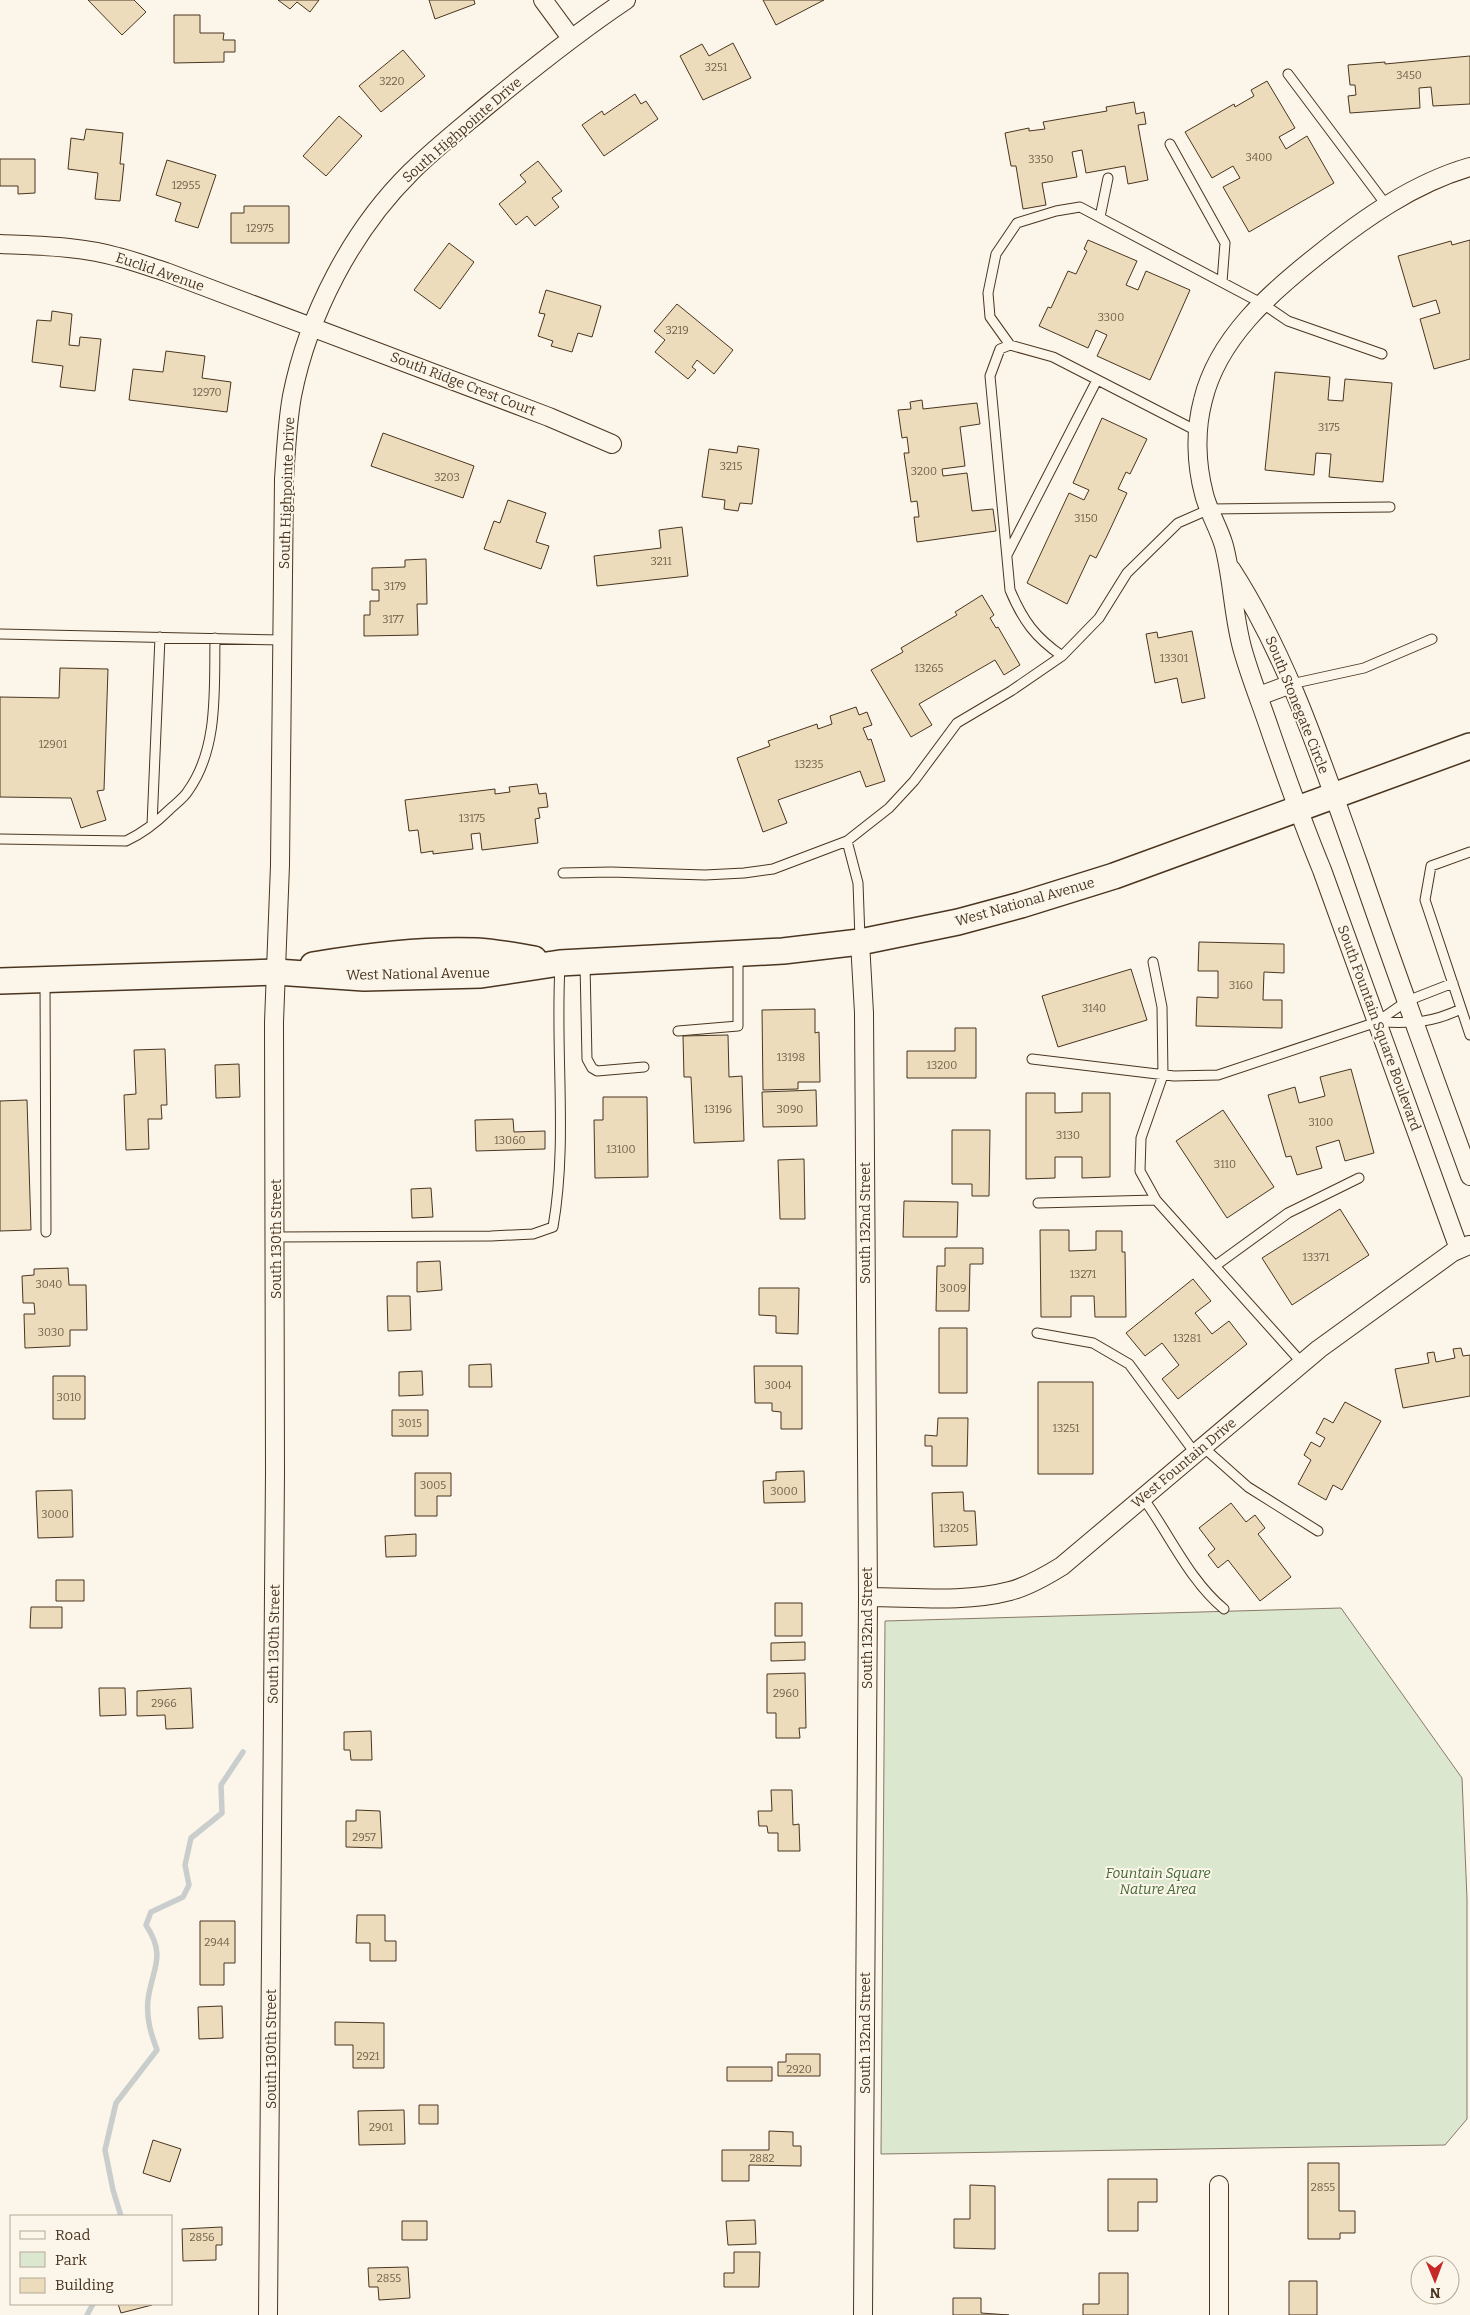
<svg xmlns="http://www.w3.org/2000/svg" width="1470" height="2315" font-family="Bitter,serif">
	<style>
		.green { fill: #dce7d0; stroke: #887966 }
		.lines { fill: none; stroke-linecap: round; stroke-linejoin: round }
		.stream { stroke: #c9cecd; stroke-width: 5.5 }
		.building { fill: #ecdcbc; stroke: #4a3520 }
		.service-casing { stroke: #4a3520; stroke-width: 11 }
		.minor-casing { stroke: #4a3520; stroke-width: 20 }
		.secondary-casing { stroke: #4a3520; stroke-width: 28 }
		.service { stroke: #fbf6e9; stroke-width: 9 }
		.minor { stroke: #fbf6e9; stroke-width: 18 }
		.secondary { stroke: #fbf6e9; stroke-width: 25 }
		.labels { text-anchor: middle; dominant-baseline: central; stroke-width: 4; stroke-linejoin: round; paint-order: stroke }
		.number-label { font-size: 11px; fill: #725f47 }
		.street-label { font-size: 14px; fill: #4a3520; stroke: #fbf6e9 }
		.park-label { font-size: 14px; font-style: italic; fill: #436837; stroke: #fbf6e9 }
	</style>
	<rect width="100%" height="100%" fill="#fbf6e9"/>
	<path class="green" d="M1341,1608L1462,1778L1467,1899V2119L1445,2145L881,2154L885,1621Z"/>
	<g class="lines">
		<path class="stream" d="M121,2216L113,2190L105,2150L116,2103L157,2050C151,2034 146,2018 148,2000C152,1968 167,1957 146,1925L151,1912L183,1897L189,1885L185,1865L191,1838L222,1813L221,1785L243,1752
			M87,2315L93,2304"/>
	</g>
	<path class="building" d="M88,0H134L146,12L122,35Z
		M278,0H319L310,12L297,2L290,9Z
		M429,0H474L475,4L435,19Z
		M763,0H824L776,25Z
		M174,15H200V33H224L223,40H235V52H224V62L174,63Z
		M733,43L751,78L703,100L680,56L702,44L709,56Z
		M403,50L425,76L381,112L359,86Z
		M1470,56V104L1433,106L1431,87L1419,88L1420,108L1350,113L1348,96L1356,95L1355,85H1350L1348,65L1385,62V64Z
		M1267,81L1295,128L1279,137L1286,149L1307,136L1334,183L1249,232L1223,187L1240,178L1233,166L1212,178L1185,132L1234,104L1235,107L1254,96L1251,90Z
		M635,94L641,104L646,101L658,119L604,156L582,125L602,111L604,115Z
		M1134,102L1136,114L1144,112L1146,124L1138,125L1148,180L1128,184L1125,166L1086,173L1082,150L1072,152L1077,177L1042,183L1046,205L1023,209L1016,166H1011L1005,133L1029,128V131L1045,129L1043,122L1107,111L1106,107Z
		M339,116L362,136L326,176L303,156Z
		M86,129L123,133L120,164H124L120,201L95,199L98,173L68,169L71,138L84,140Z
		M0,159H35V193L18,194V186H0Z
		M167,160L216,175L198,228L175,221L181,203L156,195Z
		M538,161L562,191L552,198L559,207L535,226L527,216L516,225L499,204L526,182L520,175Z
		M244,206H289V243H231V213H244Z
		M1088,240L1137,261L1126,285L1138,290L1146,271L1190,290L1150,380L1097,356L1107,335L1096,330L1088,348L1039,326L1048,307L1051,308L1068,271L1076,274L1087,251L1084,249Z
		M1470,240V359L1434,369L1420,319L1440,313L1436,300L1413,307L1398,256L1451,241L1452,245Z
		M449,243L474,262L440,309L414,290Z
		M546,290L601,306L592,337L578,333L572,352L551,346L553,341L538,336L545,314L539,313Z
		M677,304L733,350L714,374L697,360L692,367L696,370L688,379L655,352L665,340L654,331Z
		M52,311L72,314L69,345L79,346L80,337L101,339L95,391L60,387L63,366L32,362L37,320L51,321Z
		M166,351L205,356L202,378L231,382L227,412L129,400L133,369L163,372Z
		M1275,372L1330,377L1328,400L1343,401L1345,379L1392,383L1383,482L1329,477L1331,454L1316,453L1314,475L1265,470Z
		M922,400L923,409L977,403L980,424L960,427L965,466L942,469L943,476L967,473L972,511L993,509L996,531L917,542L914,517H919L917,501L911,502L904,453H909L907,437L902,438L898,410L911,409L910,402Z
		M1102,418L1147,439L1130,474L1126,472L1118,489L1127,493L1107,536L1096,558L1090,555L1067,604L1027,583L1069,493L1084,500L1089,490L1073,483Z
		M383,433L474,466L463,498L371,466Z
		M738,446L759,449L752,504L740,503L738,511L724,509L725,500L702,497L709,449L737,453Z
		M508,500L546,513L536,542L549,546L541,569L484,549L494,521L500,523Z
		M682,527L688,576L597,586L594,556L661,548L659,530Z
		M426,559L427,604H417L418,635L364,636V615H370V601H379V590H372V568L405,567V560Z
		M982,595L994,615L990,618L996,628L998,627L1020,665L1004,675L995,660L919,704L932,725L911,737L871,670L903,652L901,648L957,615L955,612Z
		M1192,631L1205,698L1182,703L1177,678L1155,683L1146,634L1157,632L1158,638Z
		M60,668L108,669L104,790L97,791L106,820L81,828L71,798L0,797V697L59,698Z
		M856,707L859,715L867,712L872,725L863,728L868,740L871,739L885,781L866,787L860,771L778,800L787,823L763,832L737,758L770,746L768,741L817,724L818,729L832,724L830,716Z
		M537,784L539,794L546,793L548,807L538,808L540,818L535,819L538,843L482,850L480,833L471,834L473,849L433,854V851L421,853L418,830L409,831L405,800L495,789V794L510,792L509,787Z
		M1199,942L1284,944V973L1264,972L1263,1000H1282V1028L1196,1026L1197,997L1218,998V971H1198Z
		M1131,969L1147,1020L1058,1047L1042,996Z
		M815,1009V1033L819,1032L820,1082H798V1089L763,1090L762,1010Z
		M955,1028H976V1078H907V1051H955Z
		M728,1035L729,1077L742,1076L744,1141L694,1143L691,1077H684L683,1036Z
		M165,1049L167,1105H161L162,1119H148L149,1149L126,1150L124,1095L136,1094L134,1050Z
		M239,1064L240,1097L216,1098L215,1065Z
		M1351,1069L1374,1153L1345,1161L1339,1140L1316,1147L1322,1168L1297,1175L1291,1156L1286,1157L1268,1095L1295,1087L1299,1103L1325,1096L1320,1077Z
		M816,1090L817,1126L763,1127L762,1092Z
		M1026,1093H1055V1113L1082,1112V1093H1110V1177L1082,1178V1157H1055V1178L1026,1179Z
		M603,1097H647L648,1177L595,1178L594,1120H603Z
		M27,1100L31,1230L0,1231V1101Z
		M1223,1110L1274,1187L1227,1218L1176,1141Z
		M513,1119L514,1132L545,1131V1149L476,1151L475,1120Z
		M952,1130H990L989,1196H972V1184H952Z
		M804,1159L805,1219H780L778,1160Z
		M431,1188L433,1217L412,1218L411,1189Z
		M904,1201L958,1202L957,1237H903Z
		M1340,1209L1369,1255L1292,1305L1262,1258Z
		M1040,1230H1069V1251L1096,1250V1231H1122V1252H1125L1126,1317H1095L1094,1296H1071V1317H1041Z
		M945,1248H983V1264H970L969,1311H936L937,1266H945Z
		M440,1261L442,1290L417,1292V1262Z
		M68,1268L69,1285H86L87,1330H70V1346L25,1348L24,1314H35L34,1303H23L22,1276L34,1275V1269Z
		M1193,1279L1211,1301L1195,1313L1212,1334L1229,1321L1247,1344L1178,1399L1162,1379L1179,1365L1162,1343L1145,1356L1126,1333Z
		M759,1288H799L798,1334L776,1333V1316L759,1315Z
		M387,1296H410L411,1330L388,1331Z
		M939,1328H967V1393H939Z
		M1461,1348L1463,1356L1470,1355V1396L1403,1408L1395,1369L1429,1363L1427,1353L1434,1352L1436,1362L1455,1358L1453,1349Z
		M491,1364L492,1387H469V1365Z
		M754,1366H802V1429H781V1412L772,1411V1403H755Z
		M422,1371L423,1395L399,1396V1372Z
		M53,1376H85V1419H53Z
		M1038,1382H1093V1474H1038Z
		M1345,1402L1381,1421L1342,1490L1333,1485L1326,1500L1298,1484L1311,1460L1304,1455L1311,1442L1320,1447L1325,1438L1316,1433L1324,1418L1333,1423Z
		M392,1410H428V1436H392Z
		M938,1418H968L967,1466H932V1446H925V1435L937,1436Z
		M804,1471L805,1502L764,1503L763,1481L776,1480V1472Z
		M415,1473H451V1496H437V1516H415Z
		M72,1490L73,1537L38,1538L36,1491Z
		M963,1492L964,1511H975L977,1545L934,1547L932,1493Z
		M1231,1503L1246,1522L1255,1515L1265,1528L1258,1534L1291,1577L1260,1601L1228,1560L1218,1568L1208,1555L1215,1549L1199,1528Z
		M416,1534V1556L386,1557L385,1536Z
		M56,1580H84V1601H56Z
		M775,1603H802V1636H775Z
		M31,1607H62V1628H30Z
		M805,1642V1660L771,1661V1643Z
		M805,1673L806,1728H799L800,1738H776V1713H767V1674Z
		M99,1688H125L126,1715L100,1716Z
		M191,1688L193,1728L166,1729L165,1715L137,1716V1691Z
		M371,1731L372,1760H351L350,1750H344V1732Z
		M771,1790H792L793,1825L799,1824L800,1851H778V1833H768L767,1826H759L758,1811H772Z
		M356,1810L380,1811L382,1848L346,1847V1821H356Z
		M357,1915H385V1941H396V1961H370V1943H356Z
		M200,1921H235V1963H224V1985H200Z
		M222,2006L223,2038L199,2039L198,2007Z
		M335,2022L384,2023V2068H353V2045H335Z
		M786,2054H820V2076H778V2062H786Z
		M727,2067H772V2081H727Z
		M419,2105H438V2124H419Z
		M404,2110L405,2144L359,2145L358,2111Z
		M769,2131L793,2132V2146H801V2166L749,2165V2181H722V2150H769Z
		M153,2140L181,2149L170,2182L143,2173Z
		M1308,2163H1339V2211H1355V2233H1340V2239H1308Z
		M1108,2179H1157V2202H1138V2231H1108Z
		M970,2185L995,2186V2249L954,2248V2219H970Z
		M755,2220L756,2244L728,2245L726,2221Z
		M402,2221H427V2240H402Z
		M222,2227V2245H216V2260L183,2261L182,2229Z
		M734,2252H760L759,2287H724V2273H734Z
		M408,2267L410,2298L379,2300L378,2287H369L368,2268Z
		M1099,2273H1128V2315H1083V2304H1099Z
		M1289,2281H1317V2315H1289Z
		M953,2298H981V2313L1009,2315H953Z
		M118,2304H152V2305L121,2313Z"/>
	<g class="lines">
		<g class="service-casing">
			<path id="service" d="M1288,74L1387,206
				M1170,144L1225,243L1222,282
				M1100,217L1108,178
				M1010,345L1000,349L990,376L1010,590C1023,621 1035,637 1062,656L1099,618L1127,573L1178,523L1210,509L1390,507
				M1197,431L1053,357L1010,345L990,317L988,293L996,254L1017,223L1056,211L1080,207L1263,304L1288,321L1382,354
				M1007,555L1097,380
				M0,634L283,640
				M1291,684L1364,668L1432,639
				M152,825L160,637
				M0,839L126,841C143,833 156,823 169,810C175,804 184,798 188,791C219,748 214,688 215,638
				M847,841L889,808L914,781L957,723L1011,691L1062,656
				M1470,852L1431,866L1425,900L1470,1035
				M563,873L611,872L705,875L744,873L773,869L847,841L858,883L860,939
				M1153,962L1162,1007L1163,1075L1141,1138L1140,1171L1156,1200L1302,1363
				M585,964L587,1059L592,1068L597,1071L644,1067
				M45,980L46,1232
				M1377,1022C1412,1023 1429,1024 1461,1009
				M678,1031L738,1026V954
				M1032,1059L1174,1076L1218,1075L1377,1022L1407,1001L1453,983
				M1038,1203L1156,1200
				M276,1237L491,1236L533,1234L553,1227C568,1141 555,1052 560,966
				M1215,1266L1288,1213L1359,1178
				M1037,1333L1093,1343L1129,1364L1195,1453
				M1203,1447L1248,1487L1318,1531
				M1143,1498C1170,1535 1189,1580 1224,1609"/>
		</g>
		<g class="minor-casing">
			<path id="minor" d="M543,0L571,38
				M0,244C40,246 80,246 118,257C134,261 150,267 166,272L549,417L612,444
				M1231,569C1289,659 1322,763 1358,863C1394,968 1432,1072 1470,1176
				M1259,696L1291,684
				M860,942L864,1013L868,1597L863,2315
				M1459,1249L1322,870C1303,824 1287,779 1271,733C1262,706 1251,679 1243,651C1233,617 1233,580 1224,546C1219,528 1208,511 1204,494C1196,464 1195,430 1203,400C1218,338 1270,293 1318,255C1363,219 1414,183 1470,167
				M868,1597C914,1597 964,1603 1010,1591C1029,1586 1046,1576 1062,1566L1319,1349L1453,1252L1469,1245
				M1219,2185V2315
				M268,2315L275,1472L274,1022L280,865L284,479C286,451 287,424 292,396C308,315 352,230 411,172C435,148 462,127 488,105C533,68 578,32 626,0"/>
		</g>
		<g class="secondary-casing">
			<path id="secondary" d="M313,965C367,956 421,949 477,951C496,952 515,956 534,959
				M0,981L276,972L364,978L481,975L560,963L783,951L860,942L958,922L1021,905L1114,876L1470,746"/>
		</g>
		<use href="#service" class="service"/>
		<use href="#minor" class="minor"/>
		<use href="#secondary" class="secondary"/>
	</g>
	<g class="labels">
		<g class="number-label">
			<text x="716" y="67">3251</text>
			<text x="1409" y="75">3450</text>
			<text x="392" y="81">3220</text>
			<text x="1259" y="157">3400</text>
			<text x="1041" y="159">3350</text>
			<text x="186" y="185">12955</text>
			<text x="260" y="228">12975</text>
			<text x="1111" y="317">3300</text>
			<text x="677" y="330">3219</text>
			<text x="207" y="392">12970</text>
			<text x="1329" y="427">3175</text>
			<text x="731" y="466">3215</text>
			<text x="924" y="471">3200</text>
			<text x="447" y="477">3203</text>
			<text x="1086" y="518">3150</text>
			<text x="661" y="561">3211</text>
			<text x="395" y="586">3179</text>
			<text x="393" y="619">3177</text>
			<text x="1174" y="658">13301</text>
			<text x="929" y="668">13265</text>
			<text x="53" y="744">12901</text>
			<text x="809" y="764">13235</text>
			<text x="472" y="818">13175</text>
			<text x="1241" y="985">3160</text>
			<text x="1094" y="1008">3140</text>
			<text x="791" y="1057">13198</text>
			<text x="942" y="1065">13200</text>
			<text x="718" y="1109">13196</text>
			<text x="790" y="1109">3090</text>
			<text x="1321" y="1122">3100</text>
			<text x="1068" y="1135">3130</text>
			<text x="510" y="1140">13060</text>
			<text x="621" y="1149">13100</text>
			<text x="1225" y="1164">3110</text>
			<text x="1316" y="1257">13371</text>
			<text x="1083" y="1274">13271</text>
			<text x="49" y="1284">3040</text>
			<text x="953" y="1288">3009</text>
			<text x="51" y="1332">3030</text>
			<text x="1187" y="1338">13281</text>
			<text x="778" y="1385">3004</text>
			<text x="69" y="1397">3010</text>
			<text x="410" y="1423">3015</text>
			<text x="1066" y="1428">13251</text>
			<text x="433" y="1485">3005</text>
			<text x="784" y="1491">3000</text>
			<text x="55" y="1514">3000</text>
			<text x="954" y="1528">13205</text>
			<text x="786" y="1693">2960</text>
			<text x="164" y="1703">2966</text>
			<text x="364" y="1837">2957</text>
			<text x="217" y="1942">2944</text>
			<text x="368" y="2056">2921</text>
			<text x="799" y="2069">2920</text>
			<text x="381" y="2127">2901</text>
			<text x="762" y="2158">2882</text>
			<text x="1323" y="2187">2855</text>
			<text x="202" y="2237">2856</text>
			<text x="389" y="2278">2855</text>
		</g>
		<g class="street-label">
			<text transform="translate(462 130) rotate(-41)">South Highpointe Drive</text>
			<text transform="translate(160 272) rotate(19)">Euclid Avenue</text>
			<text transform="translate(463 384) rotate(21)">South Ridge Crest Court</text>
			<text transform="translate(287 493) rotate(-88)">South Highpointe Drive</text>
			<text transform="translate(1297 705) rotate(68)">South Stonegate Circle</text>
			<text transform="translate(1025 902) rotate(-16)">West National Avenue</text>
			<text transform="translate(418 974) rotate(-1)">West National Avenue</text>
			<text transform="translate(1379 1028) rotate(70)">South Fountain Square Boulevard</text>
			<text transform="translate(865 1223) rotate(-90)">South 132nd Street</text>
			<text transform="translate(276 1239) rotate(-90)">South 130th Street</text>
			<text transform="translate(1184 1463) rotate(-40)">West Fountain Drive</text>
			<text transform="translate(867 1628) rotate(-90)">South 132nd Street</text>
			<text transform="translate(274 1644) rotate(-89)">South 130th Street</text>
			<text transform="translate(865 2033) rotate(-90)">South 132nd Street</text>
			<text transform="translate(271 2049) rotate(-90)">South 130th Street</text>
		</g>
		<g class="park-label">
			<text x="1158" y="1873">Fountain Square<tspan x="1158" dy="16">Nature Area</tspan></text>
		</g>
	</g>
	<rect x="10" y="2215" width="162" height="90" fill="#fbf6e9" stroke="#b4a999"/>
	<rect x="20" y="2231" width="25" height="8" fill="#fbf6e9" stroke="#b4a999"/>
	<text x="55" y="2240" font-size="15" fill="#4a3520">Road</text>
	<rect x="20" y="2252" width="25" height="15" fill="#dce7d0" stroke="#b4a999"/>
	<text x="55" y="2265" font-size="15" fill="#4a3520">Park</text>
	<rect x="20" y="2278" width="25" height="15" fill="#ecdcbc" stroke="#b4a999"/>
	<text x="55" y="2290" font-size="15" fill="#4a3520">Building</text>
	<g transform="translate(1435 2280) rotate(179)"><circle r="24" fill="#fbf6e9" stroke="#b4a999"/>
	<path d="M0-4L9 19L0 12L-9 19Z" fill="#c62828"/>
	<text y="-8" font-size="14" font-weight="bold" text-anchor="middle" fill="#4a3520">N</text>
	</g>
</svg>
